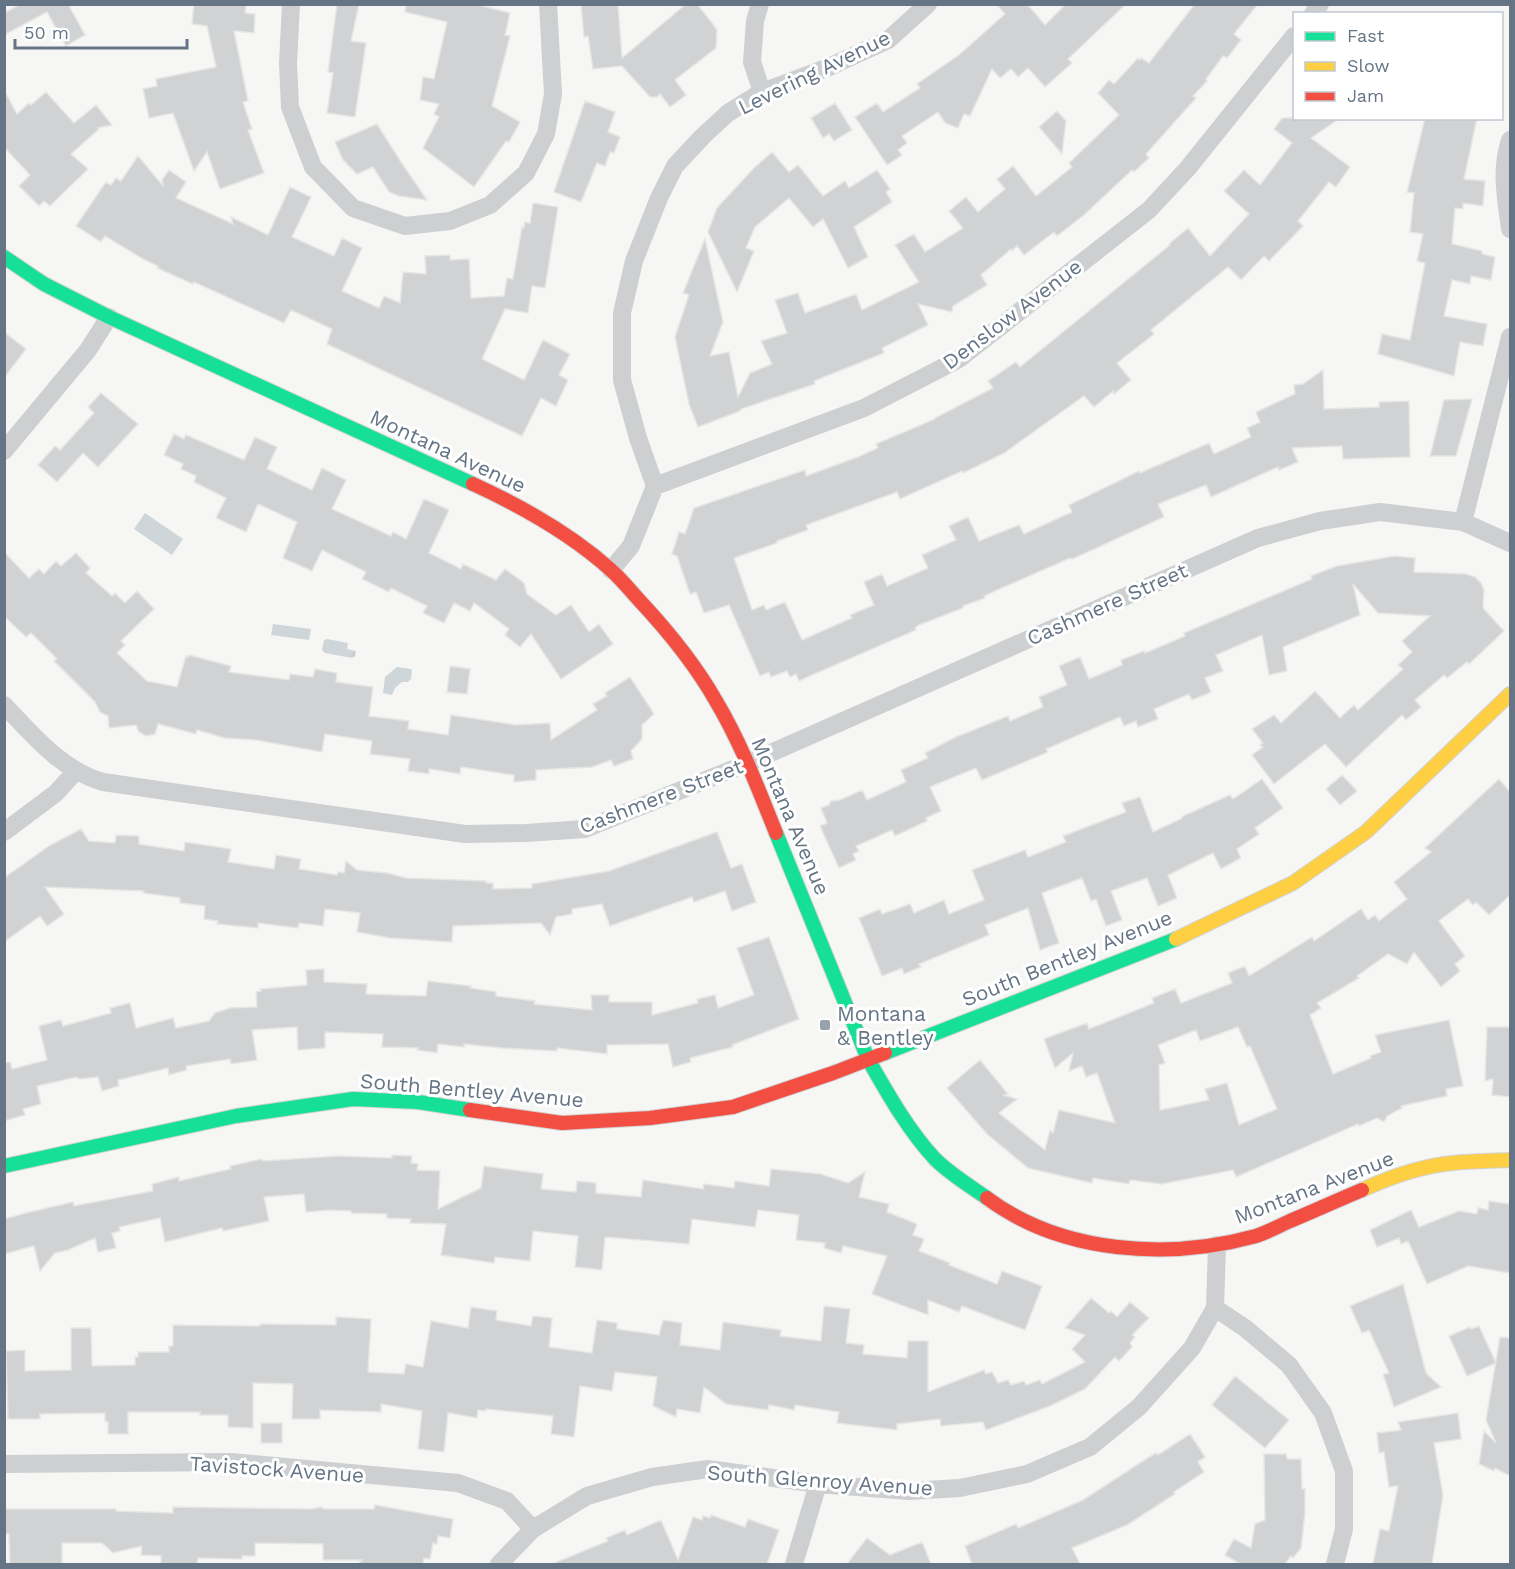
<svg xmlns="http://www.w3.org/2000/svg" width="1515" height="1569" font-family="'Work Sans',sans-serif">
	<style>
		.water { fill: #cfd6da }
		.building { fill: #d1d2d3; stroke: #e6e6e4; stroke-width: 1.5; fill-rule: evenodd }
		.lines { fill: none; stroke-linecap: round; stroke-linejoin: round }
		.fast-casing { stroke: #d1d3d4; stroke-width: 16 }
		.slow-casing { stroke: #d1d3d4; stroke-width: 16 }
		.jam-casing { stroke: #d1d3d4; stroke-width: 16 }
		.path { stroke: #ccc; stroke-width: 4; stroke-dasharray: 3 3; stroke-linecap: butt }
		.street { stroke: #cdcfd0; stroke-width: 18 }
		.fast { stroke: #16e098; stroke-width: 14 }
		.slow { stroke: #ffcf43; stroke-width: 14 }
		.jam { stroke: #f24e42; stroke-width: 14 }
		.poi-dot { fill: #98a2ad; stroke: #fff; stroke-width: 2 }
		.labels { text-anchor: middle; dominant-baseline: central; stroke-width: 6; stroke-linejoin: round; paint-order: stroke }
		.street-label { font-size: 21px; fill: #657586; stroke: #fff }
		.poi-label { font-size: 21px; fill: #657586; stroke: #fff; text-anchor: start }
	</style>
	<rect width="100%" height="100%" fill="#f6f6f5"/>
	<path class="water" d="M145,513L183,539L172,555L134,529Z
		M273,624L311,629L309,640L271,635Z
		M327,639L348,643L347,649L356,651L355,656L352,658L325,653L322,650L324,640Z
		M397,667L411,669L412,671L411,679L408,682H402L395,688L392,695L383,693L385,677Z"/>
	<path class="building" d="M21,4H68L85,35L66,46L47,12L4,35V13Z
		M194,4H246L245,13L255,14L254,33L234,31L248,101L243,102L252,129L248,130L264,173L220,189L207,152L194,171L173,113L149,118L143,89L157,86L156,79L216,67L207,26L192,24Z
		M337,4H359L351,41L366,43L355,117L327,113L333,73L328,72Z
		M406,4H475L510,13L505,35L510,36L492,106L520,122L509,142L506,141L474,187L423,148L439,117L434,114L439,104L420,100L423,77L434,79L447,22L405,12Z
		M581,4H618L622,58L686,4H697L712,23L717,30L716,48L675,80L686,95L670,107L660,94L657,97H650L622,66L593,69L588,36L584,37Z
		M996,4H1027L1045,25L1066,4H1126L1068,59L1072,63L1045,87L1028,68L1018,77L1011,69L1000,78L992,69L970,116L964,114L958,128L945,123L938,112L902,136L907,143L898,150L902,155L887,165L855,117L877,103L883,112L920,88L917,84L959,55L1005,14Z
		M1195,4H1258L1234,34L1241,40L1227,58L1223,56L1206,79L1207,81L1193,96L1196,98L1146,154L1149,158L1134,172L1132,170L1084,215L1057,236L1054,232L1024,255L1017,246L1012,251L1011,249L981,275L987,285L953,306L952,312L918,304L928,325L882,348L884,353L814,381L815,384L741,409L740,411L698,427L689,404L675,337L689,295L683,293L705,239L723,322L710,356L729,352L738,397L750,373L772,364L761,341L787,333L775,300L798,293L805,313L856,294L862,310L919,282L895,245L914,234L925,252L963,228L949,211L966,197L978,212L1005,189L997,179L1013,166L1036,196L1072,167L1069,163L1119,115L1098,93L1109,80L1114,84L1138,58L1139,60L1141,58L1149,63Z
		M4,90L17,114L29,103L31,105L46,92L74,123L96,105L112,125L98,128L99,129L71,154L88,169L50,206L44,201L39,206L19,186L30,175L4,147Z
		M585,101L615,112L608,132L620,137L614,153L610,152L605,166L597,163L581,202L554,192Z
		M835,103L852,130L834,141L829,134L823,138L811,118Z
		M1057,111L1066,121L1062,154L1039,127Z
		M1282,118H1340L1311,138L1350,167L1336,187L1329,182L1298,221L1303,226L1269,261L1264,256L1241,280L1228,267L1151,330L1154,334L1117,363L1131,380L1114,394L1113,391L1094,407L1084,396L1004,453L963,473L962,471L900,499L897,492L806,525L808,530L777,541V543L734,558L752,610L764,605L766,610L785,602L802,640L852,618L850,615L874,605L864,582L882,574L887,586L928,568L922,555L956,540L949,526L968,517L979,541L1019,525L1024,534L1072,512L1069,505L1139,471L1140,473L1209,443L1214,454L1251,437L1247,428L1260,422L1256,412L1295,394L1294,385L1303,384L1323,370L1324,409L1379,407V402L1409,401L1410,457L1343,459L1342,446L1292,448L1298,462L1279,470L1278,467L1211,497L1206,485L1158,504L1164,517L1090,551L1072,559L1070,558L995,591L984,596L985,598L963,606V608L919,625L915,628L916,630L812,675L799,681L796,674L790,677L787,671L771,677L769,672L760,676L729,605L704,613L696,592L690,594L677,556L672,554L679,532L685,534L694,508L805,470L806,476L858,457L878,448L876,444L935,419V418L993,388L988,381L1016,362L1020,367L1170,245L1169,244L1188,228L1210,256L1249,214L1224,191L1244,170L1260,185L1292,143L1274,129Z
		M1425,118H1477L1464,179L1485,181L1483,206L1463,203V209L1455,208L1452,244L1482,251V254L1495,257L1491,280L1471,276L1470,284L1452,280L1444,316L1487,324L1483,346L1460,342L1454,376L1378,354L1382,334L1410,340L1425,263L1417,261L1423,234L1410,232L1414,193L1407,192Z
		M377,124L401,162L427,200L399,196L389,192L373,167L357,174L343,160L335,142Z
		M772,152L789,172L798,165L823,196L845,181L849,188L877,170L890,189L886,192L892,202L854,227L868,257L848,268L823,219L813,227L789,198L755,227L746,248L754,251L737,292L708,232L717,208L754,168Z
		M138,156L163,186L162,180L169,170L186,182L176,198L233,224L231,217L268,235L290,187L311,197L292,237L334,256L342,238L362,248L342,291L379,308L384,296L400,303L403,272L426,274L425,256L450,255V260L469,259L471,298L504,296L507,278L513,279L522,227L524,228L525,222L530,223L533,203L558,207L545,288L532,286L528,313L505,309L482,359L524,380L543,340L570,354L559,375L568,380L556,406L541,398L522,436L327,344L332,329L291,310L284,323L194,282L193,284L157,268L158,266L143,259L105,236L101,242L76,226L106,182L111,185L116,178L121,181Z
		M4,332L26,349L4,378Z
		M101,393L138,424L98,467L83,453L57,482L38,465L55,446L60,450L94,413L88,407Z
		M1472,399L1456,456H1430L1444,400Z
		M174,434L184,439L186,435L244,460L255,437L277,447L267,469L312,490L322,468L346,480L332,509L391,536L393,532L406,539L424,499L449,510L429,553L461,569L463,564L496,580L505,569L524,583L527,594L556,615L571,605L589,632L599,624L613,644L561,679L531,634L520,647L505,635L509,629L474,603L470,611L454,603L444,623L423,613L427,606L391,588L389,592L362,579L366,572L322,550L312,571L283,558L297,522L258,504L246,532L216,518L226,498L194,482L196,476L181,469L183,464L164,455Z
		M4,552L29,578L39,569L44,574L56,561L61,566L76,553L90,568L86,573L112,596L115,593L125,603L137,591L154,609L121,641L125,645L117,653L147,681L177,687L186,656L188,657L189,655L231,666L229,672L275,678L289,680L290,674L313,677L315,669L337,673L336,682L373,687L369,716L409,721L408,729L448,735L451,715L516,725L550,723L551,740L597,710L593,704L607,696L605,693L630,677L654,714L642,725V739L631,751L633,759L614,766L611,760L592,767L536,770V780L514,782V775L461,767L460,774L429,769V774L408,771L410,759L370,754L372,741L325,734L322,752L256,740L225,738L197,730L196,734L158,724L155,734L146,736L139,732L136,725L109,728L108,716L100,712L95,702L54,661L57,659L31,633L26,637L4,616Z
		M1395,556L1415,558L1414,572L1466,574L1475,577L1481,583L1484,590L1483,608L1504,631L1469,664L1467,662L1447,678L1444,675L1415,700L1421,707L1406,720L1402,715L1346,767L1325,744L1274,784L1252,755L1263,747L1260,745L1263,743L1252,729L1274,715L1281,723L1315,691L1340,718L1354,705L1358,710L1403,669L1398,665L1412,652L1402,641L1430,616L1378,613L1353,584L1360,615L1283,647L1287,671L1269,675L1262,635L1216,655L1223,671L1205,678L1211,692L1192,700L1189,694L1154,709L1158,719L1138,727L1136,721L1124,726L1120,717L1046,749L1048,752L982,780L976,768L930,787L941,811L926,818L927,821L895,836L892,830L856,846L859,851L853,854L856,860L839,868L820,826L827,823L821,808L829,805L831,801L840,800L862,790L867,800L906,782L901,770L928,758L925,753L956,737L1008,716L1010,721L1043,707L1039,697L1067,685L1059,666L1080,657L1089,679L1122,665L1121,660L1144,651L1145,653L1185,636L1184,633L1312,579L1311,576L1337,566Z
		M450,666L470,669L467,694L447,692Z
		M1342,775L1357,791L1340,805L1326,789Z
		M1262,779L1283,808L1255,828L1259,834L1237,849L1241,858L1221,869L1213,853L1168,875L1177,898L1158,906L1147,878L1111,891L1122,920L1106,926L1096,899L1091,901L1082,878L1042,893L1059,943L1040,950L1028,908L985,925L989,935L919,964L921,967L904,974L902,968L882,976L859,918L880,909L882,914L910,904L914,913L944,900L949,914L984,900L972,870L1025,850L1028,857L1066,842L1063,836L1126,812L1122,803L1140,797L1153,832L1181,819L1183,816L1230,795L1233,799Z
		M1499,779L1510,792V895L1489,915L1476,902L1473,905L1468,899L1439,921L1465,956L1455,964L1460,971L1441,987L1414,952L1407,964L1388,954L1357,976L1359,978L1317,1003L1321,1008L1310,1015L1333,1074L1371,1058L1370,1056L1381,1052L1375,1035L1449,1020L1463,1086L1446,1089L1447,1096L1401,1106L1402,1108L1387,1116L1384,1122L1377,1118L1359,1126L1358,1124L1236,1177L1233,1170L1162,1184L1130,1180L1129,1184L1093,1178L1092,1183L1028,1168L987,1134L947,1088L980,1060L1008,1094L1003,1095L1017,1099L999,1113L1045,1150L1050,1130L1053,1133L1059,1110L1115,1123L1097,1073L1086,1077L1082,1066L1069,1071L1073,1053L1055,1068L1044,1039L1087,1023L1089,1029L1154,1003L1152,998L1175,989L1181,1003L1232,983L1228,973L1245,966L1249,976L1312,937L1314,941L1361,909L1368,920L1375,915L1379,921L1407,899L1394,882L1431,852L1425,848ZM1238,1027L1247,1047L1250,1046L1277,1109L1239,1125L1227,1083L1205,1089L1209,1100L1160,1110L1159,1065L1165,1063L1158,1045L1196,1030L1200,1041Z
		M81,829L89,841L115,843L116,835L139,836V844L184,851L185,842L231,849L228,862L274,869L276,855L301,859L299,869L337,875L338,872L344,873L346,861L357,870L387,873L406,878L486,881V883H493V889L532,888V884L609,871L717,832L731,868L742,864L756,902L732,911L725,891L694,902L692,897L610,926L602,904L572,909V914L556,917L550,935L541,923L453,926L452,942L390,938L357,932L360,913L325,909L323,926L299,923L298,928L258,923V928L217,924L218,921L204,919L205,906L180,903V898L143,893L144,891L45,887L64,914L47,926L40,916L4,942V878L49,846Z
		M769,937L799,1019L732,1045L733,1047L690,1058L691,1062L673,1067L668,1044L607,1045V1054L557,1048V1051L501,1048L464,1044V1047L438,1044L437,1053L417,1050L418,1048L382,1047L383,1034L325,1032V1048L298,1050L297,1027L252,1030L257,1060L231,1064L230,1059L186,1066L187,1070L169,1075L168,1068L118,1080L119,1086L102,1091L98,1077L79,1079L77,1077L37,1086L41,1104L23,1109L25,1115L4,1121V1063L10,1062L12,1069L47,1060L39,1026L61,1020L63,1026L111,1013L110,1008L130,1003L136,1028L173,1018L176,1028L209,1021L215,1013L230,1008L257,1007L256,992L261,991L260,989L307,985L306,970L324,969V982L367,984L366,994L426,996L428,981L471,986L470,988L496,992V996L535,1001L534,1004L592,1010L591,995H609V1002H652V1015L698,1003L697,999L715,995L718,1008L754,995L737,948Z
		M1487,1027H1510V1097L1492,1095L1493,1079L1485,1081Z
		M392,1155L412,1156L411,1163L418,1164L417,1170L440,1171L438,1209L481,1188L484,1166L543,1174L541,1189L576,1192L577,1181L596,1183V1193L641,1197L643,1180L703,1189L704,1184L734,1188L735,1181L769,1186L771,1169L821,1174L848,1183L865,1172L859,1197L889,1204L887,1212L917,1224L913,1235L924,1239L919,1251L950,1263L949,1265L997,1284L1002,1271L1042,1286L1025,1330L962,1306L959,1312L928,1300V1315L872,1294L887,1256L843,1246L841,1253L824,1248L825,1243L796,1240L799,1215L758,1210L755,1227L692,1219L689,1244L605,1237L602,1270L575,1267L578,1236L533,1231L530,1261L495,1257L494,1263L441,1255L446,1224L410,1223L411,1219L387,1218V1214L351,1213V1211L330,1210L306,1212L304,1194L264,1197L269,1221L223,1231L222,1228L165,1242L160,1218L119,1227L120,1231L112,1233L116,1248L98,1252L95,1238L68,1250L55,1253L40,1271L34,1246L4,1254V1219L26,1213L73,1202L74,1206L153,1191L152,1184L179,1177V1181L213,1173L231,1169L230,1166L262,1159L263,1161L338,1156L392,1158Z
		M1489,1201L1510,1204V1273L1468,1266L1427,1284L1408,1241L1401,1244L1399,1238L1377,1247L1370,1230L1411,1210L1419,1227L1459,1211L1477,1214L1478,1208L1488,1210Z
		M1403,1284L1426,1373L1441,1387L1394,1407L1383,1374L1389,1373L1369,1330L1362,1333L1350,1306Z
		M1091,1298L1109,1313L1111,1311L1117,1317L1130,1302L1149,1318L1132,1335L1135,1337L1130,1343L1132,1347L1119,1361L1115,1357L1085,1389L1050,1406L986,1430L983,1422L941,1426L940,1419L897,1424V1430L837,1423L839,1412L795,1405L794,1410L769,1405L768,1410L726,1404L704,1387L700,1413L677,1409L676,1417L653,1406L657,1377L615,1372L612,1391L580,1386L574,1437L551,1434L553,1416L486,1409V1411L478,1410L477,1418L448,1413L444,1452L418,1449L422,1411L381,1404V1412L320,1410V1419H292L293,1384L253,1383V1428L228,1427V1415H200V1412H128V1434H108V1422L105,1421V1413L40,1414V1419H8L6,1351L25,1350V1371L71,1370V1328H91L92,1366L135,1365V1357H138V1352H169V1346H173V1325L260,1326V1324L336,1325V1317L371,1319L368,1372L404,1374L406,1364L423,1367L431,1321L468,1328L471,1307L497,1311L496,1320L531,1326L533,1316L552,1318L549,1347L592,1353L597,1320L617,1323V1329L659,1335L663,1320L682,1323L680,1345L720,1350L723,1322L781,1330L780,1336L821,1341L824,1306L850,1309L846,1343L864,1345L863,1354L907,1358L908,1341H928V1392L984,1370L986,1374L992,1372L998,1383L1008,1380L1011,1385L1024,1381L1026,1385L1040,1380L1042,1384L1085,1362L1072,1349L1085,1335L1065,1328Z
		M1479,1326L1496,1363L1467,1376L1449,1336L1470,1327L1471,1329Z
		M1500,1337L1510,1338V1476L1495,1468L1494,1471L1479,1464L1484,1431L1496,1443L1486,1420Z
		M1235,1376L1289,1420L1265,1448L1212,1405Z
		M1458,1413L1461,1439L1434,1443L1443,1495L1432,1564H1373L1380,1529L1389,1531L1398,1486L1389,1487L1384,1452L1379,1453L1377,1433L1401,1430L1398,1422Z
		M261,1423H282V1443H261Z
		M1190,1434L1205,1457L1198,1462L1204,1472L1174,1492L1175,1494L1127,1525L1072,1548L1080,1564H972L965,1546L1016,1524L1018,1528L1083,1500L1146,1459L1156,1453L1158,1455Z
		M1264,1454H1286L1287,1459H1301L1302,1489H1305V1513L1301,1548L1293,1558L1291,1556L1285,1564H1240L1225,1555L1234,1539L1251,1548L1255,1524L1265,1520Z
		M375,1505L453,1519L450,1538L438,1536L437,1544L433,1543L430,1559L424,1558L423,1564H358L362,1560H323V1544L255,1543V1556H242V1559L198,1558L197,1564H161V1556L141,1555L142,1546L113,1553L102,1543H62V1564H10L9,1534H4V1509H116V1511L173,1513V1507L312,1509L321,1507L324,1509H374Z
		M711,1515L745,1527L748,1519L779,1530L767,1564H552L608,1541L606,1538L625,1530L627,1535L661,1520L678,1560L693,1517L702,1520L703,1516L710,1518Z
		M867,1538L890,1555L922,1542L931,1564H847Z"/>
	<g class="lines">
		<g class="fast-casing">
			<path id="fast" d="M4,257L44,284L109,317L473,484
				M776,833L868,1059C888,1094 908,1130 935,1159C950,1174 970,1186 987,1198
				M885,1053L1176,939
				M4,1166L236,1116L353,1099L418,1102L470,1110"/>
		</g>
		<g class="slow-casing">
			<path id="slow" d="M1176,939L1293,883L1366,832L1510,694
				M1362,1190C1390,1177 1422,1166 1453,1163C1472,1161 1491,1161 1510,1160"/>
		</g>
		<g class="jam-casing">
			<path id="jam" d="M473,484C521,506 571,534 611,570C621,579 630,590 639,600C668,631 695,664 716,701C741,743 758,788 776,833
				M470,1110L562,1123L650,1118L733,1107L833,1073L885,1053
				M987,1198C1062,1254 1169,1260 1256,1236C1268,1232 1279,1226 1290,1221C1314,1211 1338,1200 1362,1190"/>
		</g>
		<path class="path" d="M352,654L356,655"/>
		<path class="street" d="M291,4L288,63L290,107L313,167L353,208L405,226L450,221L490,205L526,173L546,134L553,94L548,4
			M760,4L755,21L752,62L762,92
			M1313,14L1320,4
			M1510,140C1500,170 1506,198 1510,229
			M4,451L88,350L109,317
			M655,486L864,408L959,359L1149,210L1188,168L1294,36
			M1463,522L1510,337
			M611,570L631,546L655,486L638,438L622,380V313L634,261L659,198L675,166L703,136L728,113L762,92L829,67L888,40L928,4
			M4,705C34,736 61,770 103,782L465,834L526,833L585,829L748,763L1258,538L1320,521L1380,512L1463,522L1510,543
			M4,832L56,793L75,772
			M1215,1308L1245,1328L1289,1365L1323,1413L1344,1471V1529L1335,1564
			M4,1464L231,1462L458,1483L507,1501L533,1529
			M499,1564L533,1529L587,1496L652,1477L708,1469L818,1484L909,1491L960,1488L1027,1474L1090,1447L1139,1407L1192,1348L1215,1308L1217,1245
			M794,1564L818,1484"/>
		<use href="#fast" class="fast"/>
		<use href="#slow" class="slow"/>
		<use href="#jam" class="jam"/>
	</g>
	<rect class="poi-dot" x="819" y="1019" width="12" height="12" rx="3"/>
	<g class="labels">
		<g class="street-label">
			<text transform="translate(814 72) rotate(-26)">Levering Avenue</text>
			<text transform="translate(1012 314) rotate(-37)">Denslow Avenue</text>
			<text transform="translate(448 451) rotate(25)">Montana Avenue</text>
			<text transform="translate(1107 604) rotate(-24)">Cashmere Street</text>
			<text transform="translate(661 796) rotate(-21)">Cashmere Street</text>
			<text transform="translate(791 816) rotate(67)">Montana Avenue</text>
			<text transform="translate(1067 958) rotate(-22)">South Bentley Avenue</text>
			<text transform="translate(472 1090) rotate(5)">South Bentley Avenue</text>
			<text transform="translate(1314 1187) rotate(-21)">Montana Avenue</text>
			<text transform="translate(277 1469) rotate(4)">Tavistock Avenue</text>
			<text transform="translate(820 1480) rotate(4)">South Glenroy Avenue</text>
		</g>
		<g class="poi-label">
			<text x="837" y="1013">Montana<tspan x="837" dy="24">&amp; Bentley</tspan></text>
		</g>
	</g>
	<rect width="1515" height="1569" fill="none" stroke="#657586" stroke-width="12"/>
	<rect x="1293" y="12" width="210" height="108" fill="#ffffff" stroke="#c1c8cf" stroke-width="1.5"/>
	<rect x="1305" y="32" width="30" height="9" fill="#16e098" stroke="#c1c8cf" stroke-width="1.5"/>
	<text x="1347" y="42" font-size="18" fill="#657586">Fast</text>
	<rect x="1305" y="62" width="30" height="9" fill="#ffcf43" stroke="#c1c8cf" stroke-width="1.5"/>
	<text x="1347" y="72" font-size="18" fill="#657586">Slow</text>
	<rect x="1305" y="92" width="30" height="9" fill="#f24e42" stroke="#c1c8cf" stroke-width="1.5"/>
	<text x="1347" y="102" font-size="18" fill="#657586">Jam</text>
	<path d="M15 39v9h172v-9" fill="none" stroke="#657586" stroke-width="3"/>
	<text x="24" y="39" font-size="18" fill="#657586" stroke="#ffffff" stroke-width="4.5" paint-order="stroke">50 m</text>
</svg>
